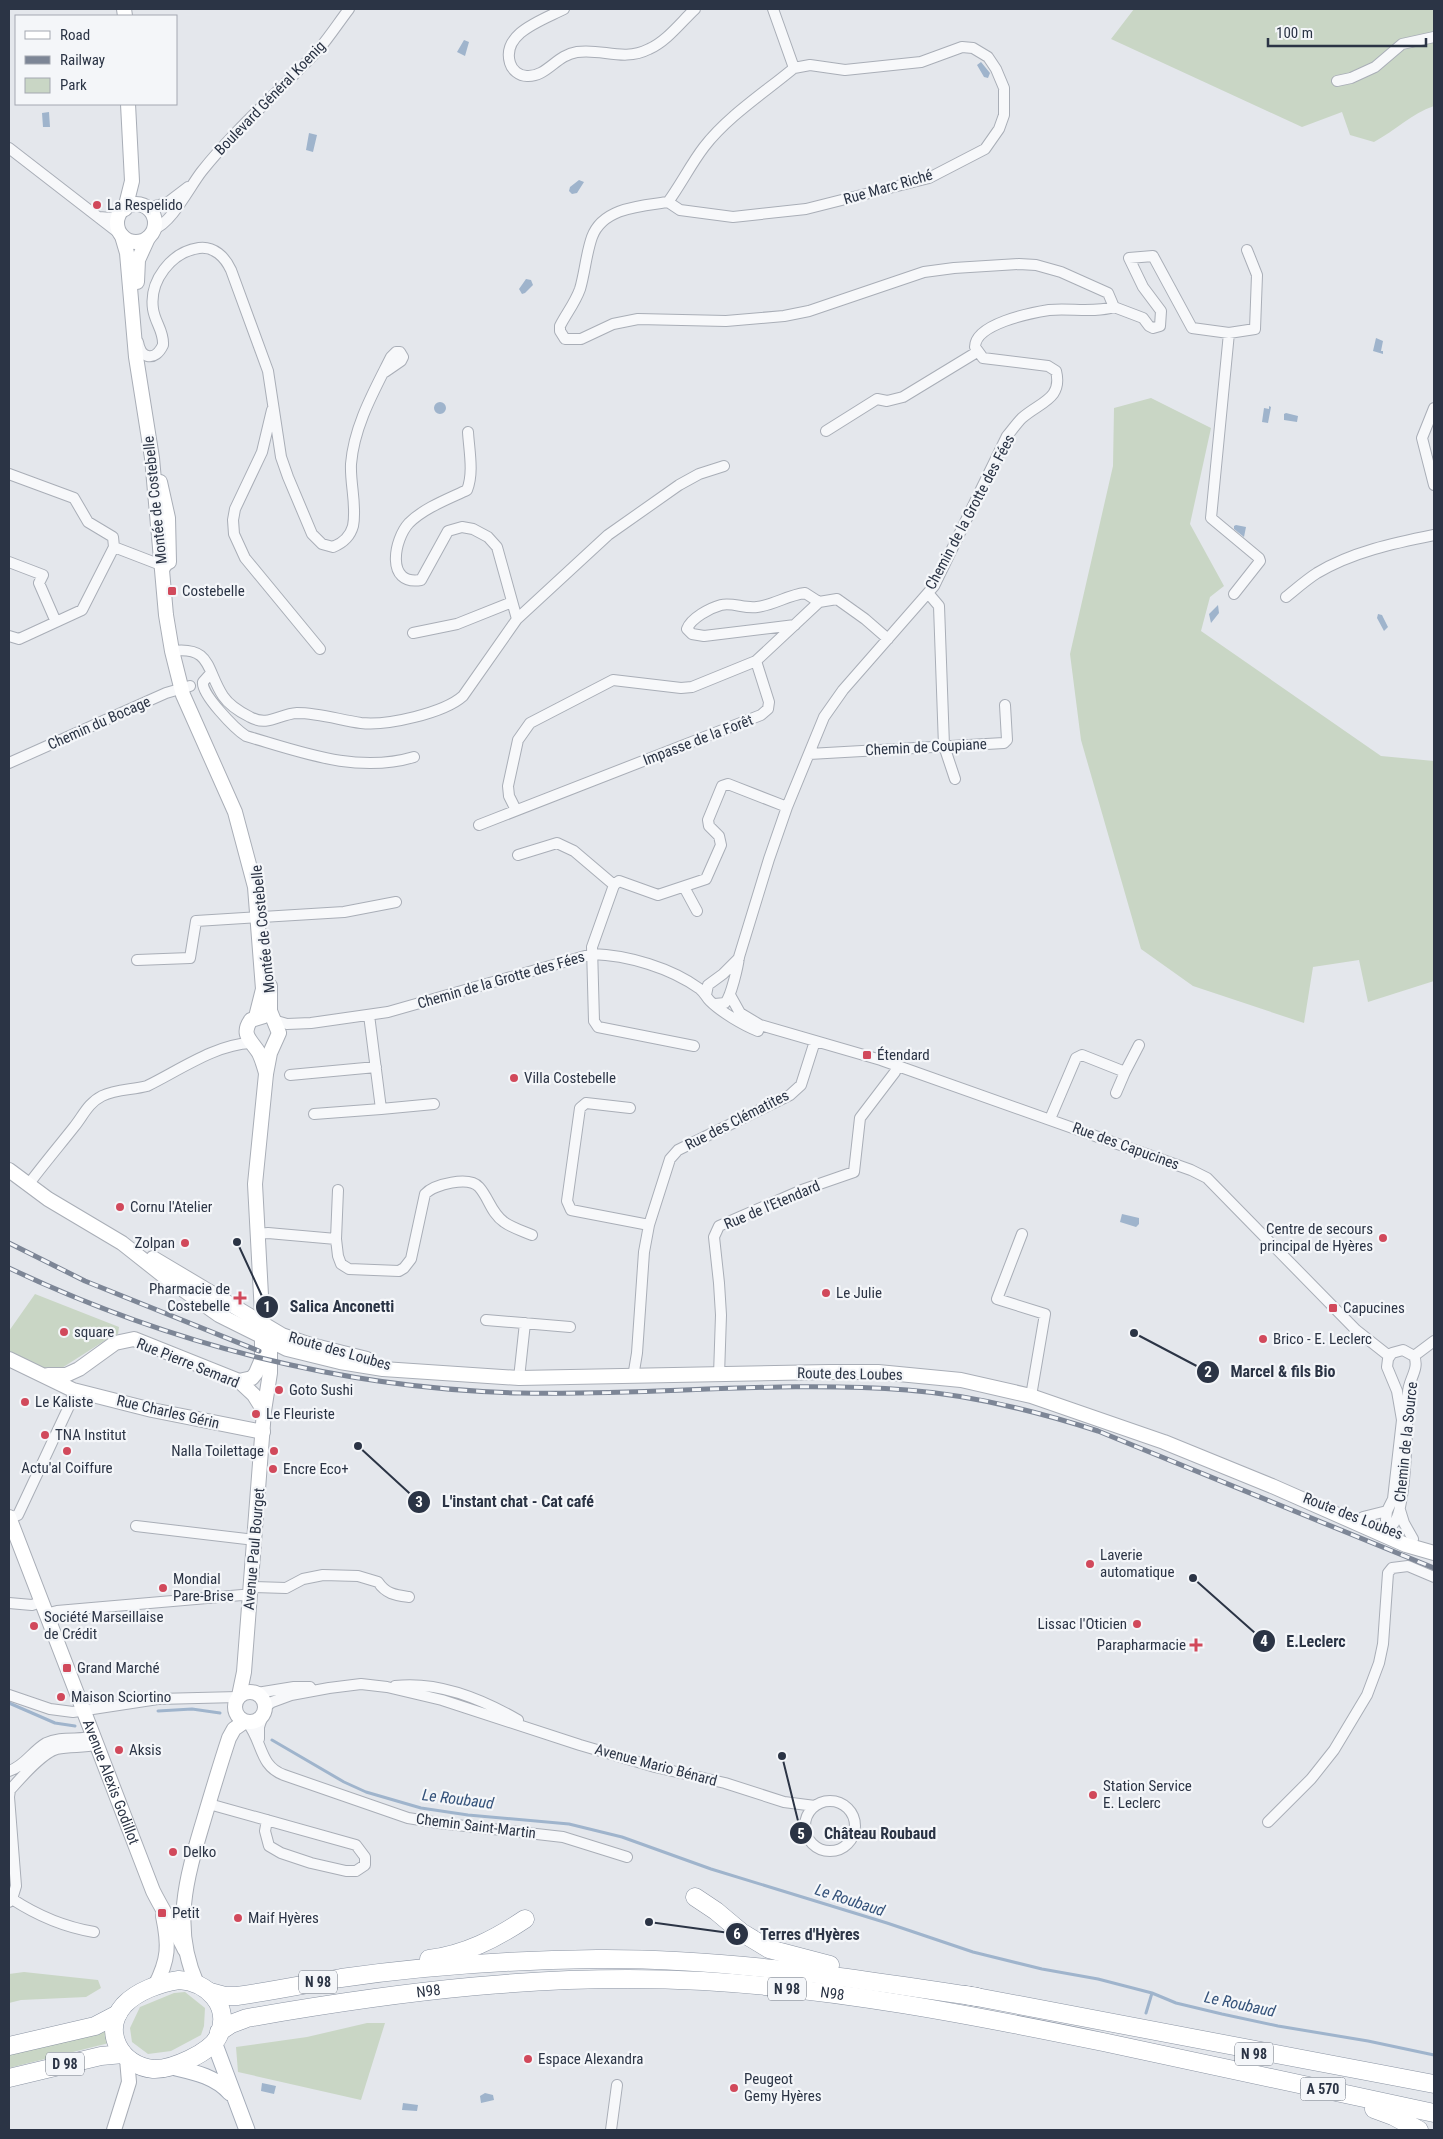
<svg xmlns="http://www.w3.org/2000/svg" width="1443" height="2139" font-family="'Roboto Condensed',sans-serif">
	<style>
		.green { fill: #c9d6c5 }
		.water { fill: #9fb4cc }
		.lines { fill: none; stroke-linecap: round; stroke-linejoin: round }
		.stream { stroke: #9fb4cc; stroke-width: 3 }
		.street-casing { stroke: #a9aeb7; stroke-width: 12 }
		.secondary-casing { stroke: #a9aeb7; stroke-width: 16 }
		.primary-casing { stroke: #a3abb8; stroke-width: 17 }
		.highway-casing { stroke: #8b94a3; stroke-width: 19 }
		.street { stroke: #f7f8fa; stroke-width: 10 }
		.secondary { stroke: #fff; stroke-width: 14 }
		.primary { stroke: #fff; stroke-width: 15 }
		.highway { stroke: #fff; stroke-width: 18 }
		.rail-casing { stroke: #7d8696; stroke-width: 5 }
		.rail { stroke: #f4f6f9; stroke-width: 3; stroke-dasharray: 9; stroke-linecap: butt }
		.poi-dot { fill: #d1495b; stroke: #f4f6f9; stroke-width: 2 }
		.labels { text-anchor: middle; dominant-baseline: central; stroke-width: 4.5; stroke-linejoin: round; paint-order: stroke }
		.shield { fill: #f4f6f9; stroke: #676e7b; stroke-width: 1 }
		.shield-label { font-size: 14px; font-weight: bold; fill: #2b3445 }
		.street-label { font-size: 15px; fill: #2b3445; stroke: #f4f6f9 }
		.poi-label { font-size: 15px; fill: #2b3445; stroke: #f4f6f9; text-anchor: start }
		.water-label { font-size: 16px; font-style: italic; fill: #34527a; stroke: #f4f6f9 }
		.leader { fill: none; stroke: #2b3445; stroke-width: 2 }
		.callout-dot { fill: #2b3445; stroke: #f4f6f9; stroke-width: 2 }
		.mark-label { font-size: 15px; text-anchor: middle; font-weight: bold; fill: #fff }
		.callout-label { font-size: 16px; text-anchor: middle; font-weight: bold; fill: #2b3445; stroke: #f4f6f9; stroke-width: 4.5; stroke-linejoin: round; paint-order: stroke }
	</style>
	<rect width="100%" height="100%" fill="#e4e7ec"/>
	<path class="green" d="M1134,9H1434V106C1411,114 1396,130 1374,142L1350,135L1342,112L1302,127L1111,39Z
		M1151,398L1211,428L1190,524L1224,586L1210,597L1201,631L1381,756L1434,761V981L1368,1002L1359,960L1313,967L1304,1023L1193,986L1141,949L1081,740L1070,654L1113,466L1114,408Z
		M35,1294L119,1327L118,1334L112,1336L54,1373L9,1353V1331Z
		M24,1972L98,1980L101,1988L86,1997L21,2000L9,2003V1974Z
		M185,1992L205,2008L204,2026L201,2035L171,2051L148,2054L132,2042L130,2028L140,2007L174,1993Z
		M367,2023H385L361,2100L238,2072L236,2047L307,2037Z
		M107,2029L109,2043L9,2068V2053Z"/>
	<path class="water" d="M464,40L469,42L465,56L457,52Z
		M981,62L990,73L988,78L984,77L977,65Z
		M49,112L50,127H43L42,113Z
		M309,133L317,135L313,152L306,150Z
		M579,180L584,182L577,193L572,194L569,191L570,187Z
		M526,279L531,280L533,285L525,293L522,294L519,289Z
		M1376,338L1383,341L1381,351H1383V354L1373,351Z
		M434 408a6 6 0 1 1 12 0a6 6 0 1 1-12 0Z
		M1269,406L1271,407L1268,423L1262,422L1264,408L1269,409Z
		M1286,413L1298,416L1297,422L1284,420V414Z
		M1236,525L1246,527L1244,537L1234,529V526Z
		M1218,605L1219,613L1211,623L1209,614Z
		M1378,614L1382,615L1388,627L1384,631L1377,618Z
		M1122,1214L1139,1218V1224L1136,1227L1120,1222Z
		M262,2083L276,2086L274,2094L261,2091Z
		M485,2093L493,2095L494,2100L481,2103L480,2096Z
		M403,2103L418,2105L417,2111L402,2110Z"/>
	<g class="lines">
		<path class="stream" d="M9,1703L55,1723L75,1726
			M158,1711L192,1709L220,1713
			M272,1740L344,1782L366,1792L421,1808L468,1815L569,1824L622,1837L711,1869L887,1923L973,1952L1042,1969L1098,1979L1152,1993L1176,2003L1222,2014L1278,2026L1368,2041L1434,2055
			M1146,2013L1152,1993"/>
		<g class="street-casing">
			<path id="street" d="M564,9C543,20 501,33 510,63C512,70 519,76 527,76C547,77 556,55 577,52C602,48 623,62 649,49C667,41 681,22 695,9
				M1337,81L1351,78L1375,67L1402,44L1434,37
				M9,148L120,234
				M668,202L680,210L733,217L806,209L929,178L985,149L999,129L1004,115V88L996,69L988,57L973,48L962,47L921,62L845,70L810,65L794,68
				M146,208L167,203L188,187
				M99,217L111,218L119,215
				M154,229C172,223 190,186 202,171C237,127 281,90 319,49C330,36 339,22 349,9
				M1114,307L1143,318L1149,326L1153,328L1160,326L1161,311L1143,287L1129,258L1153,256L1192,328L1229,333L1255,329L1257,275L1247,250
				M1229,333L1211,518L1259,558L1260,561L1234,594
				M138,342C141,359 155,362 163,345C164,331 155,323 153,309C149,281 171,252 199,248C214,246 225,257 231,270L268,371L281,457L288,477L312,534L322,544L333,547C343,543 350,537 353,526C357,506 350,484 351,464C354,426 374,391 391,357L396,352H400L403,357L401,361L385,372
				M1434,408L1422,438L1434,485
				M272,410L262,452L235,509L233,520L234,534L245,558L320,649
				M826,431L877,399L887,401L903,397L977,352
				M468,432C469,450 474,473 467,490C448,499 424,508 409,523C394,539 385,586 421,580L448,531L462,527L473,529L488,537L497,547L517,619
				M9,474L74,498L88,522L113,537L114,547L82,610L19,639L9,636
				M114,547L166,567
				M9,562L43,575L39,583L56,622
				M928,593L939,606L944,746L955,779
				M1286,597C1296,589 1306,580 1317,573C1352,552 1394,543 1434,535
				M795,625L704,636L692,634L687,629C691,618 710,608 721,605C732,602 745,609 757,607C774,605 788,595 805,593L819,602
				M413,633L457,624L512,602
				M172,651C212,646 206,670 223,696C229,705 240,712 250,717C268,727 279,714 297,713C319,713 340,720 361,723C387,726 444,713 463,696L517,619L608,535L679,485L699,474L724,466
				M211,673L203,682C201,694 235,729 246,736C301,752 357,774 414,757
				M809,754L1004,743L1007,740L1005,705
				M9,763L166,693L190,686
				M516,810L509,796L508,786L518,740L530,723L613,680L681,688L692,687L756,661L819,602L837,599L865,619L888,639
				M479,825L761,715L768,709L769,702L756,661
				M518,855L557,843L574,851L614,885
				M684,887L697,911
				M137,960L190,958L196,921L344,912L396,902
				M706,995L708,985L723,974L739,958
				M730,995L740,1013L760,1025L881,1060L1191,1170L1207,1178L1356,1330L1389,1356
				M715,1004L725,1003C731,997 738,966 739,957L769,859L787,807L824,717L843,690L934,586L1007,436C1012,430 1017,423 1022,418C1040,402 1063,399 1056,371L1048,366L983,358L975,347C975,324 1030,313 1049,310C1070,308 1094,313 1114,307L1108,293L1061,272L1036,265L1019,264L954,268L924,272L809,311L784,316L726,321L638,319L613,324L581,339H565L560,331V326C566,314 575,303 580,289C585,272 586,254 592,237C603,207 642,206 668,202C681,184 691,164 704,147C728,116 764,93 794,68L773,9
				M369,1015L381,1109L434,1104
				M273,1020L287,1024L311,1023L388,1012L592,954C628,955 671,968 700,989C705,993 706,997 710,1001C721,1012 743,1025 758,1031
				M694,1046L598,1027L594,1021L592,947L614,885L619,881L658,895L706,879L721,845L719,836L709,826L708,820L722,786L728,784L787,807
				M1125,1072L1139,1045
				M290,1075L376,1067
				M630,1108L586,1103L580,1108L567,1201L571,1210L649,1225
				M314,1114L381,1109
				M1050,1119L1076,1058L1082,1055L1125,1072L1116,1093
				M28,1185C43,1165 59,1146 74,1127C83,1116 88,1103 102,1096C116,1089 132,1090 147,1086C178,1071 216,1044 251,1043
				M338,1190L336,1239L338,1256L341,1264L349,1269L399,1271L404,1268L411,1259L425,1194C434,1184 469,1176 479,1187C489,1198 491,1213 504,1222C512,1228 523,1231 532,1235
				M257,1234L268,1233L336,1239
				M1022,1234L997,1299L1045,1314L1031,1396
				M486,1320L570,1327
				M1414,1356L1434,1341
				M719,1375L721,1315L719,1283L714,1237L719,1226L802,1190L854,1172L860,1118L895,1072L897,1065
				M633,1377L637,1353L644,1252L649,1225L670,1159L678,1150L790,1095L801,1085L815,1041
				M519,1378L525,1323
				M1400,1510L1404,1523L1413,1539
				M1363,1517L1387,1511
				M9,1518L18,1515L71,1402L73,1390
				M136,1526L255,1540
				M1373,1530C1380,1529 1389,1529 1394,1523C1407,1507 1407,1417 1408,1393C1408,1380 1420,1369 1414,1356L1403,1350L1392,1353L1388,1359L1387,1367L1397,1391L1402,1420L1393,1499L1387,1511L1386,1520L1394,1540
				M251,1587L286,1588L303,1579L323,1575L358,1576L378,1582C386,1594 395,1595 409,1597
				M9,1603L32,1605L41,1602
				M45,1614L57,1611L242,1595L251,1597
				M395,1686C437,1681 482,1699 518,1720
				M257,1693L294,1687H310
				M9,1695L50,1709L73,1712L158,1699L238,1697
				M265,1707L272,1702L291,1695L329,1688L361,1684L387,1687L442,1700L580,1745L655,1767L725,1783L784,1802L815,1806
				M247,1722C263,1742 259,1766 284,1775L408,1818L439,1823L563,1837L627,1857
				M259,1739V1727L263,1715
				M9,1771C25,1766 32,1751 46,1743C60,1736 78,1740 93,1737
				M805 1826a25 25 0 1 1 50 0a25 25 0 1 1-50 0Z
				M209,1804L356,1845L365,1857V1865L356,1871H346L311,1863L281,1853L269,1846L265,1831L267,1820
				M1268,1822L1311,1779L1334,1750L1367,1695L1379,1663L1383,1644L1388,1573L1392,1568L1408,1566L1434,1577
				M12,1899C38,1916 64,1927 94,1932
				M9,1902L12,1899L16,1886L9,1797L10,1790C21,1778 42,1753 57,1749C70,1746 83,1748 96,1745
				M611,2130L617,2085"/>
		</g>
		<g class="secondary-casing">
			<g id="secondary">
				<path d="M124,9L125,16"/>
				<circle cx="136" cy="223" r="19"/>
				<path d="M125,209L132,181L128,104"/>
				<path d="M122,236L127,253L136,357L152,458L166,615L172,651L183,695L235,812L255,887L263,989L256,1017"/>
				<path d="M137,282L138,260L148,238"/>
				<path d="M160,482L168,518L169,562"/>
				<path d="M264,1016L251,1020C240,1035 252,1041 259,1053C262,1059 264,1066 266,1073"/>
				<path d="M9,1170L48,1199L122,1243L165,1277L219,1315L287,1349L340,1362L383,1369L519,1378L829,1372H878L961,1380L1031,1396L1164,1442L1272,1486L1406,1545L1434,1553"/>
				<path d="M153,1258L282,1335L311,1345L367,1359"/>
				<path d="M9,1359L73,1390L152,1410L263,1432"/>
				<path d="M48,1375H66L79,1369L115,1343L134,1339L239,1381L254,1395L264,1411"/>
				<path d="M239,1381L252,1378L256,1373L262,1359V1314L255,1184L266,1074L270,1053L279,1033L270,1011V986"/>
				<path id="s1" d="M9,1517L153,1891C163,1911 175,1929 185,1950"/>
				<circle cx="250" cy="1707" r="15"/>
				<path d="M239,1696L244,1672L264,1411L270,1373V1346"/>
				<path d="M197,1984C171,1926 187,1876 204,1819C212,1792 220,1765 229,1738L234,1729L244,1722"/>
				<path d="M155,1986C169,1959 169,1945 163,1916"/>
				<path d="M114,2130L129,2082L127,2059"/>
			</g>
		</g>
		<g class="primary-casing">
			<path id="primary" d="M214,2042L247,2130
				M172,2067C193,2072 215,2076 230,2093"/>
		</g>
		<g class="highway-casing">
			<g id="highway">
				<path d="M695,1897L716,1911L741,1932L769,1949L830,1965"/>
				<path d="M429,1959C466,1954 495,1939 525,1919"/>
				<path d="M179,1980C207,1982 231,2005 219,2035C211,2053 171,2070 153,2069C121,2066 101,2031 124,2005C137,1991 160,1983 179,1980Z"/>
				<path d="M210,1992L225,1996H237C272,1991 306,1984 341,1978C425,1966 512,1960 597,1959C725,1958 851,1978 977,1997"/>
				<path d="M966,1995L1434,2084"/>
				<path id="s2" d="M219,2032L231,2024L247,2018C401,1991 546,1973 703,1981C838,1989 972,2015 1103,2042C1214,2065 1324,2089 1434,2113"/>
				<path d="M9,2046L95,2026L118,2014"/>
				<path d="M9,2078L101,2056L123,2054"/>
				<path d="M1374,2109L1393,2116L1419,2130"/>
			</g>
		</g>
		<use href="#street" class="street"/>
		<use href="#secondary" class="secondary"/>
		<use href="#primary" class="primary"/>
		<use href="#highway" class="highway"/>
		<g class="rail-casing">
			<path id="rail" d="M9,1243L85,1281L259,1351
				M9,1268C169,1344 344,1389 521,1393C650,1396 779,1380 907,1390C972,1395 1036,1411 1098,1431L1434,1568"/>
		</g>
		<use href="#rail" class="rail"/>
	</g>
	<g class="poi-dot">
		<circle cx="97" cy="205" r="5"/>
		<rect x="167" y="586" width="10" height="10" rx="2.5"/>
		<rect x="862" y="1050" width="10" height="10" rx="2.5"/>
		<circle cx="514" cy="1078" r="5"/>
		<circle cx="120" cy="1207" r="5"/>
		<circle cx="1383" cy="1238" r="5"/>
		<circle cx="185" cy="1243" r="5"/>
		<circle cx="826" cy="1293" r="5"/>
		<path d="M237.5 1290.5h5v5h5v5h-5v5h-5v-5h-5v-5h5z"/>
		<rect x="1328" y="1303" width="10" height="10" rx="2.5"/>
		<circle cx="64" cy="1332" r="5"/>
		<circle cx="1263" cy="1339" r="5"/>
		<circle cx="279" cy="1390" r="5"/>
		<circle cx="25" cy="1402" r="5"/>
		<circle cx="256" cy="1414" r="5"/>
		<circle cx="45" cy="1435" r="5"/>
		<circle cx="67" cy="1451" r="5"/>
		<circle cx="274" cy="1451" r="5"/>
		<circle cx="273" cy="1469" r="5"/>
		<circle cx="1090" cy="1564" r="5"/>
		<circle cx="163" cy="1588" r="5"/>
		<circle cx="1137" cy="1624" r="5"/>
		<circle cx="34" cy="1626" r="5"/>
		<path d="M1193.5 1637.5h5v5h5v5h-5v5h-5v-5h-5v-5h5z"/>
		<rect x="62" y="1663" width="10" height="10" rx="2.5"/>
		<circle cx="61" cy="1697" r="5"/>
		<circle cx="119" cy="1750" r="5"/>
		<circle cx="1093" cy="1795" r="5"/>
		<circle cx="173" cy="1852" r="5"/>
		<rect x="157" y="1908" width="10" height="10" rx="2.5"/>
		<circle cx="238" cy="1918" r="5"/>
		<circle cx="528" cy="2059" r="5"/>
		<circle cx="734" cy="2088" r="5"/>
	</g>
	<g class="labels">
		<g class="shield">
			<rect x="299" y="1970.5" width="38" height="23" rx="4"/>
			<rect x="768" y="1977.5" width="38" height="23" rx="4"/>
			<rect x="1235" y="2042.5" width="38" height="23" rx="4"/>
			<rect x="46" y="2052.5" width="38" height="23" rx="4"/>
			<rect x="1300.5" y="2077.5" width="45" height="23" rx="4"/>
		</g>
		<g class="shield-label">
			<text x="318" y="1982">N 98</text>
			<text x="787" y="1989">N 98</text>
			<text x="1254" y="2054">N 98</text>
			<text x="65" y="2064">D 98</text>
			<text x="1323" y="2089">A 570</text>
		</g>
		<g class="street-label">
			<text transform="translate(270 98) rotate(-46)">Boulevard Général Koenig</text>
			<text transform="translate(888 187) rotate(-16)">Rue Marc Riché</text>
			<text transform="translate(155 500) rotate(-96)">Montée de Costebelle</text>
			<text transform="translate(970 512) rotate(-62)">Chemin de la Grotte des Fées</text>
			<text transform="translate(99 723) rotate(-24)">Chemin du Bocage</text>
			<text transform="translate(698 740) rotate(-21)">Impasse de la Forêt</text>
			<text transform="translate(926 747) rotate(-3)">Chemin de Coupiane</text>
			<text transform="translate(263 929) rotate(-96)">Montée de Costebelle</text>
			<text transform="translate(501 980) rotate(-16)">Chemin de la Grotte des Fées</text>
			<text transform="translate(737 1120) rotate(-27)">Rue des Clématites</text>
			<text transform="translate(1126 1146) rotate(20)">Rue des Capucines</text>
			<text transform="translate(772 1205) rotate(-23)">Rue de l'Etendard</text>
			<text transform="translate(340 1351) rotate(16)">Route des Loubes</text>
			<text transform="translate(188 1363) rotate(22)">Rue Pierre Semard</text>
			<text transform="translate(850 1374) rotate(1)">Route des Loubes</text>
			<text transform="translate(168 1412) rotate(13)">Rue Charles Gérin</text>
			<text transform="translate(1406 1442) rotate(-84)">Chemin de la Source</text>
			<text transform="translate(1353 1516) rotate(21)">Route des Loubes</text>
			<text transform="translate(254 1549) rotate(-85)">Avenue Paul Bourget</text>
			<text transform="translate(656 1765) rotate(15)">Avenue Mario Bénard</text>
			<text stroke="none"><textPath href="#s1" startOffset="284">Avenue Alexis Godillot</textPath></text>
			<text transform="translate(476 1826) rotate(7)">Chemin Saint-Martin</text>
			<text stroke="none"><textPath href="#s2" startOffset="215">N98</textPath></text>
			<text stroke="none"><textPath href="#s2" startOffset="620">N98</textPath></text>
		</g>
		<g class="poi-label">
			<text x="107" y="205">La Respelido</text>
			<text x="182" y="591">Costebelle</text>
			<text x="877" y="1055">Étendard</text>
			<text x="524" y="1078">Villa Costebelle</text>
			<text x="130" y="1207">Cornu l'Atelier</text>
			<text x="1373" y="1229" text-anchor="end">Centre de secours<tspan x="1373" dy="17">principal de Hyères</tspan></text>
			<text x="175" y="1243" text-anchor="end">Zolpan</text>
			<text x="230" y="1289" text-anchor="end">Pharmacie de<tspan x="230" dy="17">Costebelle</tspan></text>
			<text x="836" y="1293">Le Julie</text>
			<text x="1343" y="1308">Capucines</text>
			<text x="74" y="1332">square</text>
			<text x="1273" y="1339">Brico - E. Leclerc</text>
			<text x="289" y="1390">Goto Sushi</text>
			<text x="35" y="1402">Le Kaliste</text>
			<text x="266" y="1414">Le Fleuriste</text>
			<text x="55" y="1435">TNA Institut</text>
			<text x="264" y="1451" text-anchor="end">Nalla Toilettage</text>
			<text x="67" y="1468" text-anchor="middle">Actu'al Coiffure</text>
			<text x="283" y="1469">Encre Eco+</text>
			<text x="1100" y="1555">Laverie<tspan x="1100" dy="17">automatique</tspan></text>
			<text x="173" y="1579">Mondial<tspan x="173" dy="17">Pare-Brise</tspan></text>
			<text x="44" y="1617">Société Marseillaise<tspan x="44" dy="17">de Crédit</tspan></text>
			<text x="1127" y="1624" text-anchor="end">Lissac l'Oticien</text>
			<text x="1186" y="1645" text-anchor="end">Parapharmacie</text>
			<text x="77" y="1668">Grand Marché</text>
			<text x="71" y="1697">Maison Sciortino</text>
			<text x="129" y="1750">Aksis</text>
			<text x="1103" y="1786">Station Service<tspan x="1103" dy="17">E. Leclerc</tspan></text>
			<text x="183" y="1852">Delko</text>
			<text x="172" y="1913">Petit</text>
			<text x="248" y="1918">Maif Hyères</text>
			<text x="538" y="2059">Espace Alexandra</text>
			<text x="744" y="2079">Peugeot<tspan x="744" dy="17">Gemy Hyères</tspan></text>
		</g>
		<g class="water-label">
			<text transform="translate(458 1799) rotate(7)">Le Roubaud</text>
			<text transform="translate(850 1900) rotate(18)">Le Roubaud</text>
			<text transform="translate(1240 2004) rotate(12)">Le Roubaud</text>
		</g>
	</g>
	<path class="leader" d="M237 1242L267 1307M1134 1333L1208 1372M358 1446L419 1502M1193 1578L1264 1641M782 1756L801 1833M649 1922L737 1934"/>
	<g class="callout-dot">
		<circle cx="237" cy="1242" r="5"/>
		<circle cx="1134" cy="1333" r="5"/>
		<circle cx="358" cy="1446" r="5"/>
		<circle cx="1193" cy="1578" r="5"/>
		<circle cx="782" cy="1756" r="5"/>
		<circle cx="649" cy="1922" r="5"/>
		<circle cx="267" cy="1307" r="12"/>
		<circle cx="1208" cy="1372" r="12"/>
		<circle cx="419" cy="1502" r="12"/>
		<circle cx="1264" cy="1641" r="12"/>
		<circle cx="801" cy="1833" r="12"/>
		<circle cx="737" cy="1934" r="12"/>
	</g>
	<g class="mark-label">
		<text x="267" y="1312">1</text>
		<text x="1208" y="1377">2</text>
		<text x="419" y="1507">3</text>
		<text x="1264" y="1646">4</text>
		<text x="801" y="1839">5</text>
		<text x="737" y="1939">6</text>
	</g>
	<g class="callout-label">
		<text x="342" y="1312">Salica Anconetti</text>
		<text x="1283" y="1377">Marcel &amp; fils Bio</text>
		<text x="518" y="1507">L'instant chat - Cat café</text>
		<text x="1316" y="1647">E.Leclerc</text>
		<text x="880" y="1839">Château Roubaud</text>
		<text x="810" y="1940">Terres d'Hyères</text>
	</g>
	<rect width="1443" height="2139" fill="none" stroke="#2b3445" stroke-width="20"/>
	<rect x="15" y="15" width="162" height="90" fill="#f4f6f9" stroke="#a4a8b1"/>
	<rect x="25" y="31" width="25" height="8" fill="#ffffff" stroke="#a4a8b1"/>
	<text x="60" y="40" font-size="15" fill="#2b3445">Road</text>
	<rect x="25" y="56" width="25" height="8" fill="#7d8696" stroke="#a4a8b1"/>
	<text x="60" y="65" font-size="15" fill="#2b3445">Railway</text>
	<rect x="25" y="78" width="25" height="15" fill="#c9d6c5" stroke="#a4a8b1"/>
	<text x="60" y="90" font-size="15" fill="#2b3445">Park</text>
	<path d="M1268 38v8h158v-8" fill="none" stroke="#2b3445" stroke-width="2.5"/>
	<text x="1276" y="38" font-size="15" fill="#2b3445" stroke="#f4f6f9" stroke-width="4" paint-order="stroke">100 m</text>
</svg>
